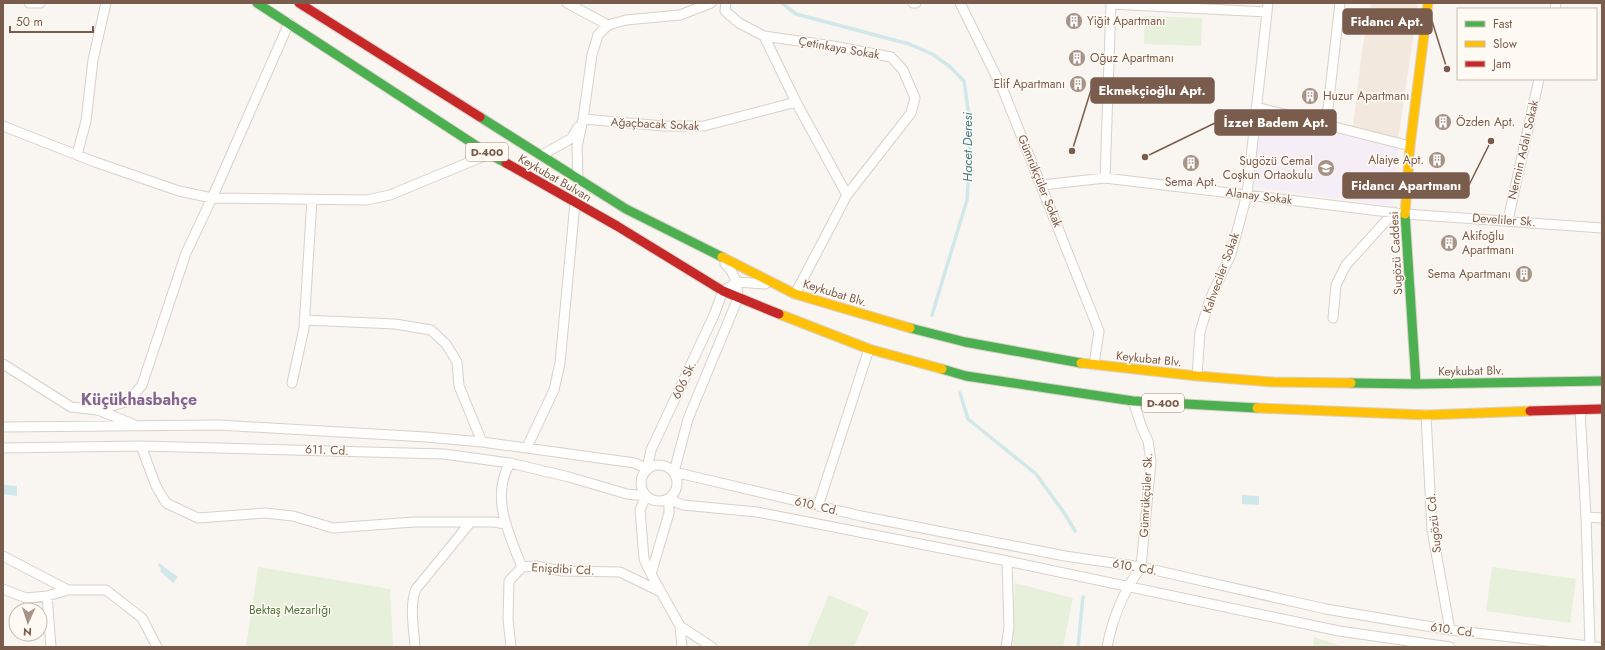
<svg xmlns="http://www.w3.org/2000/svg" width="1605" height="650" font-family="Jost,sans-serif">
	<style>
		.residential { fill: #f2e8de }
		.education { fill: #f6eef6 }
		.green { fill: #e7f0db }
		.water { fill: #d0e8ea }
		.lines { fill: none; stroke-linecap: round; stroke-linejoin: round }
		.stream { stroke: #d0e8ea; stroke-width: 3.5 }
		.street-casing { stroke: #d7d1cb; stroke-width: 11 }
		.fast-casing { stroke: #d9d2cb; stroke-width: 11 }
		.slow-casing { stroke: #d9d2cb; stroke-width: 11 }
		.jam-casing { stroke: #d9d2cb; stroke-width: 11 }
		.street { stroke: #fefefd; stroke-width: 9 }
		.fast { stroke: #4caf50; stroke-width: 9 }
		.slow { stroke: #ffc107; stroke-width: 9 }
		.jam { stroke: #c62828; stroke-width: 9 }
		.labels { text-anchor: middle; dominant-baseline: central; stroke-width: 3; stroke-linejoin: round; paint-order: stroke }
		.shield { fill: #fffaf3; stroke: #a28b7f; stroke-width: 1 }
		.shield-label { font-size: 11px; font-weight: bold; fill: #7a5c4d }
		.poi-label { font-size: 12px; fill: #7a5c4d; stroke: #fffaf3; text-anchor: start }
		.street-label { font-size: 12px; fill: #7a5c4d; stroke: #fffaf3 }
		.park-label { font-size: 12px; fill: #537a41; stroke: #fffaf3 }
		.water-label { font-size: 13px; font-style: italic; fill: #437c86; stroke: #fffaf3 }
		.district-label { font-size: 16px; font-weight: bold; fill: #846695; stroke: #fffaf3 }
		.leader { fill: none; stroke: #7a5c4d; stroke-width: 1.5 }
		.callout-dot { fill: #7a5c4d; stroke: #fffaf3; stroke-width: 1.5 }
		.callout { fill: #7a5c4d; stroke: #7a5c4d; stroke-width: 1.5 }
		.callout-label { font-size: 13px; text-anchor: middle; font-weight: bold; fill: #fff }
	</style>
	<rect width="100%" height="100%" fill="#f9f5f0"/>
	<path class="residential" d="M1371,3H1418L1398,140L1353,127L1362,51Z"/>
	<path class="education" d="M1264,115L1399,149L1392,206L1254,187L1257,136Z"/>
	<path class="green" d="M1145,16L1202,18L1201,46L1144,44Z
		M258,567L390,589L393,647H246Z
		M1492,567L1576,579L1570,623L1486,611Z
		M1015,583L1073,598L1063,647H1012Z
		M829,595L869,612L854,647H807Z
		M1314,637L1344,647H1313Z"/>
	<path class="water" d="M4,485L17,486V496L3,494Z
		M1242,495L1259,496V505L1242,504Z
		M159,563L178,577L173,583L160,571L161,568L158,566Z"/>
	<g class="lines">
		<path class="stream" d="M782,3L796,14L909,44L932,54L949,66L964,81L970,123L969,166L967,200L932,315
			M960,393L968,419L1036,474L1065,514L1075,531
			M1078,647L1083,597"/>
		<g class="street-casing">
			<path id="street" d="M29,3H40
				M567,3L608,25L626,20L680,15L711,3
				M726,3L725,11L739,23L764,36L796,102L847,195
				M913,3H916
				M960,3L1003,90L1099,331L1094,365
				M1111,4L1267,12
				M1555,9L1556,3
				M764,36L833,46L891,57L903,70L915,98L911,113L847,195L795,294
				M1256,107L1410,146
				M583,119L664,126H704L796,102
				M1326,125L1340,3
				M3,126L95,162L179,191L212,198L367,200L390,195L489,154
				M77,155L86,121L93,60L106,3
				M542,155L572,138L578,127
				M578,178L577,147L583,119L592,55L598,35L608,25
				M1105,178L1111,3
				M1042,185L1105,178L1405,214L1602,228
				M1508,220L1539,79
				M725,264C736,274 737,284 738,298L688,419L674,472L861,516L1065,556L1141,567L1326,609L1450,630L1598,647
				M1333,318L1336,285L1346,265L1394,212
				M304,320L395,324L431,330L446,344L457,362L459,386L482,442
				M3,364L71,407L98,410L129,401L142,385L186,253L212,198L289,23
				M1197,376L1200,332L1210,299L1231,254L1247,194L1268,3
				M292,383L304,328L312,199
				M1133,401L1142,428L1148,441L1151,461L1141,567
				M98,410L133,424
				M1580,410L1586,517L1590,646
				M1426,415L1432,530L1450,630
				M3,427L219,425L426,437L482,442L635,463L647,469L651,450L714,315L723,291L737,282L765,284
				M141,446L156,486L166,503L198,518L265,513L293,516L333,528L414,522H494L505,524
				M527,447L554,390L560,363L575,203
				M3,448L141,446L444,454L510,463L569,477L627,494L646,496L640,510L644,559L651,574L680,626L712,647
				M510,463C490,497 509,534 522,567L536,566L562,571L620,572L661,592
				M641 483a18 18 0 1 1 36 0a18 18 0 1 1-36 0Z
				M818,506L869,349
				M1586,517L1602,518
				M3,556L68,590H106L142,618L157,647
				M651,574L669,513V499L683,505L757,512L1007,561L1339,631L1450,647
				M3,589L26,598L47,596L68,590
				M47,596L51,647
				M680,626L682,647
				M415,647C414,629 409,606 416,589L470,523
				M511,647L508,620L509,581L522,567
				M1006,647L1009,627L1007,561
				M1107,647C1113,616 1123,592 1141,567"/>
		</g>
		<g class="fast-casing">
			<path id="fast" d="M257,3L489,154L506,163
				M480,117L626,209L722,257
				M1405,214L1416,384
				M910,328L965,342L1081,363
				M942,369L966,376L1133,401L1257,408
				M1351,383L1416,384L1602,381"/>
		</g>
		<g class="slow-casing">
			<path id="slow" d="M1405,214L1410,146L1428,3
				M722,257L795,294L910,328
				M779,314L869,349L942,369
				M1081,363L1197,376L1273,382L1351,383
				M1257,408L1426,415L1530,411"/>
		</g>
		<g class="jam-casing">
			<path id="jam" d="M299,3L480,117
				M506,163L617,226L723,291L779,314
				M1530,411L1602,409"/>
		</g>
		<use href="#street" class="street"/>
		<use href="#fast" class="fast"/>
		<use href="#slow" class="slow"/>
		<use href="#jam" class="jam"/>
	</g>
	<defs>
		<g id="building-disc" transform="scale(0.9)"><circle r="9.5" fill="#a69286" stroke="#fffaf3"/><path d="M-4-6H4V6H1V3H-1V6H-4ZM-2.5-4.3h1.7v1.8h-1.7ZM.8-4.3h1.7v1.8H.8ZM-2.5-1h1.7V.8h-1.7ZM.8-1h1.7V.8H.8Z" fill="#fff"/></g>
		<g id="school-disc" transform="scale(0.9)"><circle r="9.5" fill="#a69286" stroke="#fffaf3"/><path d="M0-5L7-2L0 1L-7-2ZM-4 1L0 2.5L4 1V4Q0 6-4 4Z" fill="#fff"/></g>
	</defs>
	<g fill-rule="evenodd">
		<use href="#building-disc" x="1074" y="21"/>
		<use href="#building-disc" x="1077" y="58"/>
		<use href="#building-disc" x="1078" y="84"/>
		<use href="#building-disc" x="1310" y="96"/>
		<use href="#building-disc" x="1443" y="122"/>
		<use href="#building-disc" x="1437" y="160"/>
		<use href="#building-disc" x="1191" y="163"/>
		<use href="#school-disc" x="1326" y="168"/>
		<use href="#building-disc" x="1449" y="243"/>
		<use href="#building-disc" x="1524" y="274"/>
	</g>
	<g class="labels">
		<g class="shield">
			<rect x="466" y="143" width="42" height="18" rx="3"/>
			<rect x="1142" y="394" width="42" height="18" rx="3"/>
		</g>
		<g class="shield-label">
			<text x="487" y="152">D-400</text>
			<text x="1163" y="403">D-400</text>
		</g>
		<g class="poi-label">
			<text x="1087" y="21">Yiğit Apartmanı</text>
			<text x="1090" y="58">Oğuz Apartmanı</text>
			<text x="1065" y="84" text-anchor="end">Elif Apartmanı</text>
			<text x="1323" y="96">Huzur Apartmanı</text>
			<text x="1456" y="122">Özden Apt.</text>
			<text x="1424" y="160" text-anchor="end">Alaiye Apt.</text>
			<text x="1313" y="161" text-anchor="end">Sugözü Cemal<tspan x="1313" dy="14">Coşkun Ortaokulu</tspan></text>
			<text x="1191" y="182" text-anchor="middle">Sema Apt.</text>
			<text x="1462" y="236">Akifoğlu<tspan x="1462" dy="14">Apartmanı</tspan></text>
			<text x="1511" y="274" text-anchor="end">Sema Apartmanı</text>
		</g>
		<g class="street-label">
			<text transform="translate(839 48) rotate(10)">Çetinkaya Sokak</text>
			<text transform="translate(655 124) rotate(3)">Ağaçbacak Sokak</text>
			<text transform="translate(1523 150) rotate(-77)">Nermin Adalı Sokak</text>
			<text transform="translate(555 178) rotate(30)">Keykubat Bulvarı</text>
			<text transform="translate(1040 181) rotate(68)">Gümrükçüler Sokak</text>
			<text transform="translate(1259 196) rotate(7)">Alanay Sokak</text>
			<text transform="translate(1504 220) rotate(4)">Develiler Sk.</text>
			<text transform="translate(1396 253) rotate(-93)">Sugözü Caddesi</text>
			<text transform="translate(1221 273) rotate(-70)">Kahveciler Sokak</text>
			<text transform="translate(835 293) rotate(17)">Keykubat Blv.</text>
			<text transform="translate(1149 359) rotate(6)">Keykubat Blv.</text>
			<text transform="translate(1471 371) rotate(-1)">Keykubat Blv.</text>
			<text transform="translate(684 380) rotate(-65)">606 Sk.</text>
			<text transform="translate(327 450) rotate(2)">611. Cd.</text>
			<text transform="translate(1146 495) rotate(-87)">Gümrükçüler Sk.</text>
			<text transform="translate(817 506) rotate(13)">610. Cd.</text>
			<text transform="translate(1434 523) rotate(-96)">Sugözü Cd.</text>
			<text transform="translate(1135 567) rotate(10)">610. Cd.</text>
			<text transform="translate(563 569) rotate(3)">Enişdibi Cd.</text>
			<text transform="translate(1453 630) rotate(8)">610. Cd.</text>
		</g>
		<g class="park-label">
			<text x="290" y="610">Bektaş Mezarlığı</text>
		</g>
		<g class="water-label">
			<text transform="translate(967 147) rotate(-90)">Hacet Deresi</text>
		</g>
		<g class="district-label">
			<text x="139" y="399">Küçükhasbahçe</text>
		</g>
	</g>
	<path class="leader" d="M1447 69L1432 21M1072 151L1091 90M1145 157L1215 123M1491 141L1469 185"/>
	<g class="callout-dot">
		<circle cx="1447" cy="69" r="4"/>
		<circle cx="1072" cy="151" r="4"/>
		<circle cx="1145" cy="157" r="4"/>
		<circle cx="1491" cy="141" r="4"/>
	</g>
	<g class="callout">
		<rect x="1343" y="9" width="89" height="25" rx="4"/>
		<rect x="1091" y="78" width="123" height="25" rx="4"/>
		<rect x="1215" y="110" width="121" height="25" rx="4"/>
		<rect x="1343" y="173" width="126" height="25" rx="4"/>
	</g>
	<g class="callout-label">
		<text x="1387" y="26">Fidancı Apt.</text>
		<text x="1152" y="95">Ekmekçioğlu Apt.</text>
		<text x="1276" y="127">İzzet Badem Apt.</text>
		<text x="1406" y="190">Fidancı Apartmanı</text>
	</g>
	<rect width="1605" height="650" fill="none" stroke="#7a5c4d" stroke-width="8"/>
	<rect x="1457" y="8" width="140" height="72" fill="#fffaf3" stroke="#cabbb1"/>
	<rect x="1465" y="21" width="20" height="6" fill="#4caf50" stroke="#cabbb1"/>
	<text x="1493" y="28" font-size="12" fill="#7a5c4d">Fast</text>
	<rect x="1465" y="41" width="20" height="6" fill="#ffc107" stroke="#cabbb1"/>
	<text x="1493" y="48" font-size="12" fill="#7a5c4d">Slow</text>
	<rect x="1465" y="61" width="20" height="6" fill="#c62828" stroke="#cabbb1"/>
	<text x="1493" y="68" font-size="12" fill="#7a5c4d">Jam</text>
	<g transform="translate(28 622) rotate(183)"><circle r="19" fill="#fffaf3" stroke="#cabbb1"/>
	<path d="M0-3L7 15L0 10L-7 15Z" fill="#a69286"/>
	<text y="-6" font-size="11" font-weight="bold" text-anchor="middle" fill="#7a5c4d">N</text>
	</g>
	<path d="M10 26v6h83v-6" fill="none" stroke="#7a5c4d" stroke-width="2"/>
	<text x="16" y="26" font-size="12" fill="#7a5c4d" stroke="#fffaf3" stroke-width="3" paint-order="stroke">50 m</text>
</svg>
